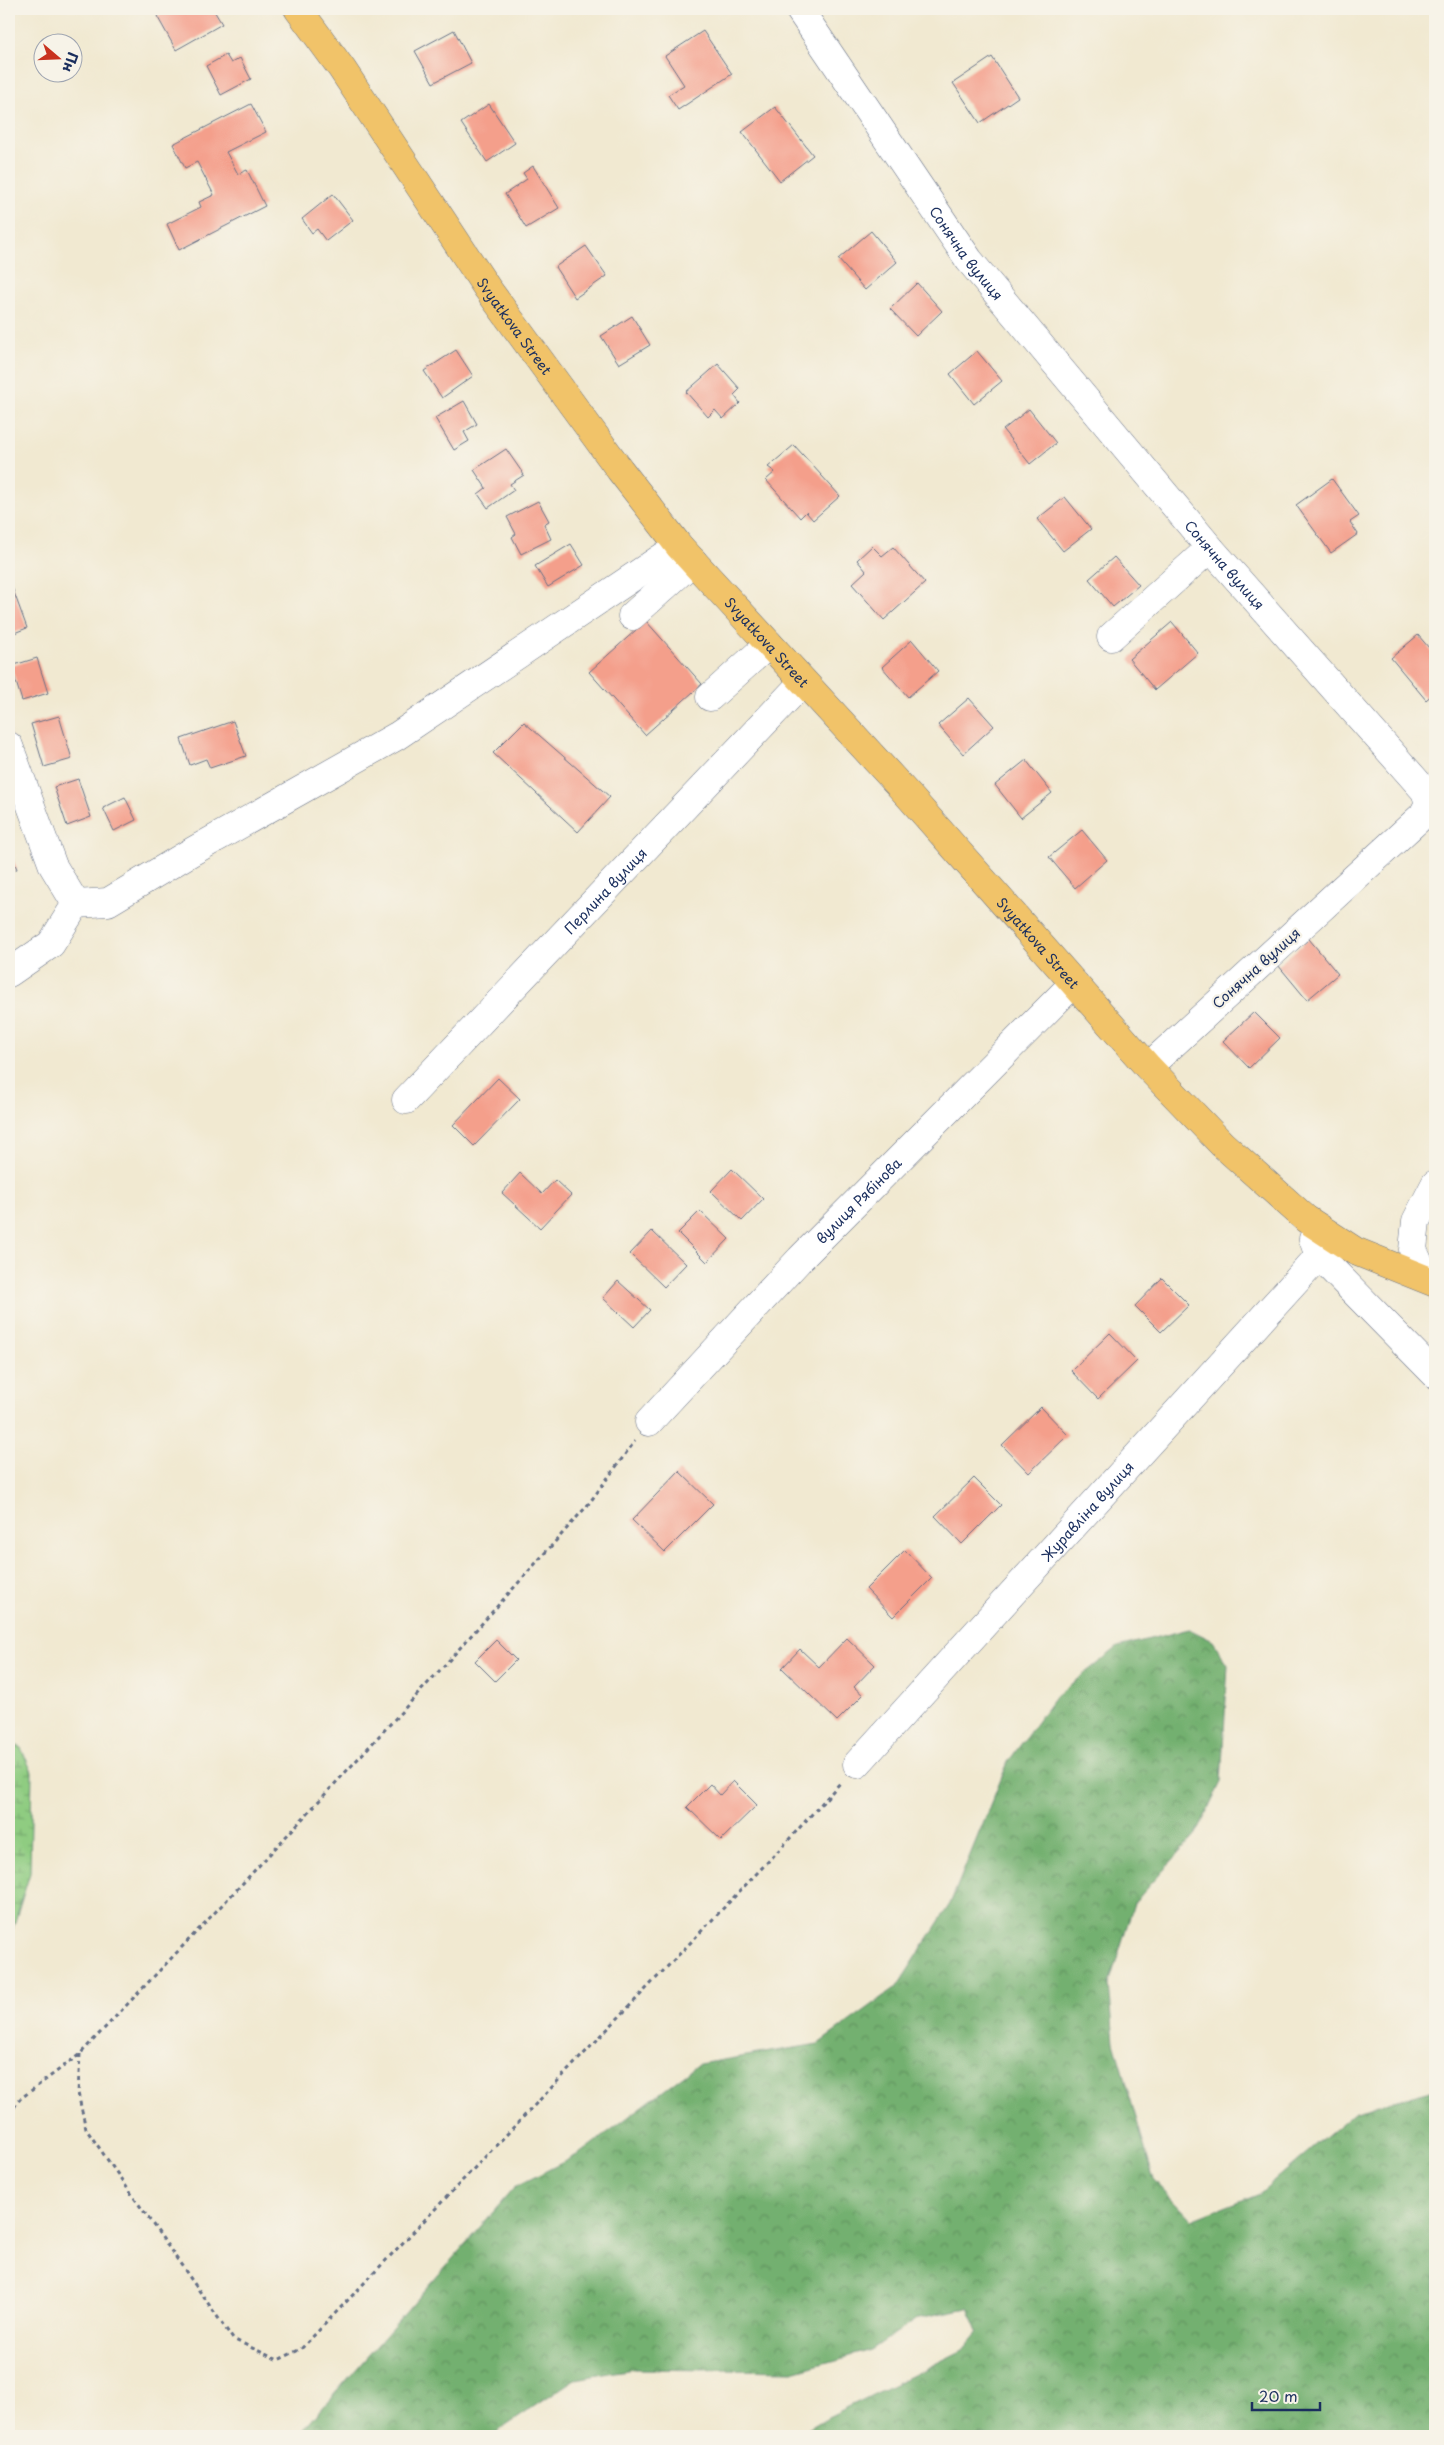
<svg xmlns="http://www.w3.org/2000/svg" width="1444" height="2445" font-family="'Playpen Sans',sans-serif">
	<style>
		.forest { fill: url(#forest-crowns); stroke: #477066 }
		.wetland { fill: url(#wetland-marsh); stroke: #557e70 }
		.building { fill: #f49f8b }
		.lines { fill: none; stroke-linecap: round; stroke-linejoin: round }
		.minor-casing { stroke: #667086; stroke-width: 29 }
		.major-casing { stroke: #667086; stroke-width: 29 }
		.path { stroke: #667086; stroke-width: 3; stroke-dasharray: 4 4; stroke-linecap: butt }
		.minor { stroke: #fff; stroke-width: 28 }
		.major { stroke: #f1c369; stroke-width: 28 }
		.labels { text-anchor: middle; dominant-baseline: central; stroke-width: 4.5; stroke-linejoin: round; paint-order: stroke }
		.street-label { font-size: 14px; fill: #1b2f5e; stroke: #f7f3e8 }
	</style>
	<defs>
		<pattern id="forest-crowns" width="20" height="18" patternUnits="userSpaceOnUse" patternTransform="scale(1.25)"><rect width="20" height="18" fill="#73b06f"/><path d="M2 6a3 3 0 1 1 6 0M12 15a3 3 0 1 1 6 0" fill="none" stroke="#5e905e"/></pattern>
		<pattern id="wetland-marsh" width="20" height="14" patternUnits="userSpaceOnUse" patternTransform="scale(1.25)"><rect width="20" height="14" fill="#8fcc81"/><path d="M1 5h8M5 5V1M11 12h8M15 12V8" fill="none" stroke="#74a66d"/></pattern>
	</defs>
	<rect width="100%" height="100%" fill="#f7f3e8"/>
	<filter id="ink" filterUnits="userSpaceOnUse"><feTurbulence type="fractalNoise" baseFrequency=".02" numOctaves="2"/><feDisplacementMap in="SourceGraphic" scale="10" xChannelSelector="R" yChannelSelector="G"/><feConvolveMatrix kernelMatrix="1 2 1 2 8 2 1 2 1" color-interpolation-filters="sRGB"/></filter>
	<filter id="wash" filterUnits="userSpaceOnUse"><feTurbulence type="fractalNoise" baseFrequency=".0096" numOctaves="4" result="noise"/><feDisplacementMap in="SourceGraphic" scale="20" xChannelSelector="R" yChannelSelector="G"/><feGaussianBlur stdDeviation="1.12" result="paint"/><feColorMatrix in="noise" values="0 0 0 0 0 0 0 0 0 0 0 0 0 0 0 0 0 1.4 0 .05"/><feComposite in="paint" operator="in"/></filter>
	<g filter="url(#wash)">
		<rect width="100%" height="100%" fill="#f1e9d1"/>
		<path class="forest" d="M1189,1629L1213,1641L1228,1665L1221,1782L1197,1833L1134,1903L1109,1984L1114,2042L1154,2180L1192,2220L1260,2193L1356,2111L1435,2090V2436H796L828,2417L963,2350L978,2332L968,2308L918,2318L871,2350L796,2371L633,2369L575,2379L490,2436H298L515,2187L579,2154L699,2064L818,2044L897,1987L950,1904L1008,1762L1056,1696L1118,1647Z"/>
		<path class="wetland" d="M9,1742L21,1748L32,1772L30,1873L9,1941Z"/>
		<g id="blocks">
			<path class="building" d="M170,9H194L195,11L199,9H213L222,24L176,50L157,16Z
				M454,30L471,63L433,83L415,51Z
				M703,31L732,74L678,110L668,95L684,85L665,56Z
				M226,55L231,63L240,58L251,79L221,95L206,66Z
				M992,57L1018,97L980,123L953,83Z
				M251,104L266,132L226,152L238,174L247,170L265,206L179,250L167,224L201,207L199,202L214,195L197,162L185,168L173,144Z
				M489,104L515,143L487,162L461,123Z
				M775,107L813,155L780,181L742,132Z
				M533,166L559,208L526,228L505,194L527,179L523,173Z
				M333,194L353,220L326,241L317,229L312,233L302,219Z
				M871,231L897,262L865,290L838,259Z
				M586,246L607,276L575,298L555,267Z
				M917,283L942,311L916,336L890,309Z
				M632,316L650,345L619,364L601,336Z
				M456,350L473,376L442,398L424,371Z
				M977,351L1002,381L974,404L950,374Z
				M718,364L740,389L734,395L740,403L723,419L715,410L708,417L686,392Z
				M464,401L477,424L464,432L469,441L454,450L435,418Z
				M1029,409L1056,443L1030,464L1003,430Z
				M794,445L840,496L813,520L806,512L800,518L766,480L775,472L768,467Z
				M506,449L524,475L510,484L514,490L488,508L478,494L486,488L474,470Z
				M1332,479L1359,516L1350,522L1358,534L1331,553L1296,505Z
				M1065,497L1091,529L1063,551L1037,519Z
				M538,501L549,521L544,524L551,539L521,554L512,537L516,534L507,517Z
				M571,544L584,565L548,587L535,566Z
				M872,546L882,556L893,547L925,583L884,620L852,584L866,571L857,560Z
				M1114,557L1139,585L1113,607L1089,579Z
				M12,587L27,628L9,635V588Z
				M646,621L702,684L645,735L589,672Z
				M1172,622L1198,653L1155,690L1129,659Z
				M1418,635L1435,655V692L1426,700L1391,658Z
				M912,640L938,671L908,697L882,667Z
				M37,658L48,693L22,701L11,666Z
				M969,698L994,726L963,754L938,725Z
				M59,716L72,759L44,767L31,724Z
				M233,721L246,756L210,768L206,759L190,765L181,739Z
				M524,722L610,797L578,832L493,753Z
				M1026,760L1052,793L1021,818L995,785Z
				M78,779L91,817L67,826L54,787Z
				M125,797L136,820L114,831L103,808Z
				M1082,830L1107,860L1075,888L1049,857Z
				M9,849L17,869L9,872Z
				M1309,939L1338,974L1307,1000L1278,965Z
				M1254,1012L1280,1038L1249,1068L1223,1041Z
				M498,1078L520,1099L474,1146L453,1125Z
				M732,1169L763,1199L742,1221L711,1191Z
				M520,1173L542,1194L555,1180L571,1195L540,1228L502,1193Z
				M700,1211L729,1239L707,1262L678,1233Z
				M652,1231L686,1264L664,1287L630,1254Z
				M1162,1278L1189,1305L1161,1332L1135,1306Z
				M618,1281L650,1310L634,1327L603,1298Z
				M1110,1333L1137,1361L1098,1399L1071,1371Z
				M1041,1407L1068,1435L1029,1473L1002,1445Z
				M679,1471L713,1504L665,1552L632,1520Z
				M974,1478L1001,1505L962,1544L935,1516Z
				M905,1550L932,1578L893,1617L866,1589Z
				M847,1638L875,1665L854,1687L863,1695L837,1721L782,1668L800,1649L819,1667Z
				M496,1640L516,1660L495,1681L475,1661Z
				M733,1781L757,1805L721,1840L687,1807L710,1784L720,1795Z"/>
		</g>
	</g>
	<g filter="url(#ink)">
		<use href="#blocks" fill-opacity="0" stroke="#667086" stroke-width="1"/>
		<g class="lines">
			<g class="minor-casing">
				<g id="minor">
					<path id="s1" d="M799,9L969,260L1210,548L1425,791L1429,803L1423,815L1148,1067"/>
					<path d="M632,616L693,561"/>
					<path d="M1111,637L1210,548"/>
					<path d="M710,697L769,644"/>
					<path d="M9,746L53,866L76,904"/>
					<path d="M76,904L108,902L193,851L397,736L679,546"/>
					<path d="M9,973L51,944L76,904"/>
					<path id="s2" d="M406,1100L803,682"/>
					<path d="M1313,1239L1319,1256L1435,1374"/>
					<path d="M1426,1278L1413,1250L1416,1221L1435,1184"/>
					<path id="s3" d="M649,1422L800,1259L1074,983"/>
					<path id="s4" d="M857,1764L1319,1256"/>
				</g>
			</g>
			<g class="major-casing">
				<g id="major">
					<path id="s5" d="M298,9L342,69L487,288L620,470L679,546L908,795L1148,1067L1222,1144L1306,1219L1355,1251L1435,1283"/>
				</g>
			</g>
			<path class="path" d="M9,136L11,145L9,159
				M80,2054L78,2093L86,2129L233,2339L278,2360L301,2349L782,1847L842,1781
				M9,2114L20,2099L80,2054L242,1884L442,1668L587,1506L635,1441"/>
			<use href="#minor" class="minor"/>
			<use href="#major" class="major"/>
		</g>
	</g>
	<g class="labels">
		<g class="street-label">
			<text stroke="none"><textPath href="#s1" startOffset="296">Сонячна вулиця</textPath></text>
			<text stroke="none"><textPath href="#s5" startOffset="384">Svyatkova Street</textPath></text>
			<text stroke="none"><textPath href="#s1" startOffset="701">Сонячна вулиця</textPath></text>
			<text stroke="none"><textPath href="#s5" startOffset="789">Svyatkova Street</textPath></text>
			<text stroke="none"><textPath href="#s2" startOffset="289">Перлина вулиця</textPath></text>
			<text stroke="none"><textPath href="#s5" startOffset="1194">Svyatkova Street</textPath></text>
			<text transform="translate(1256 968) rotate(-42)">Сонячна вулиця</text>
			<text stroke="none"><textPath href="#s3" startOffset="305">вулиця Рябінова</textPath></text>
			<text stroke="none"><textPath href="#s4" startOffset="342">Журавліна вулиця</textPath></text>
		</g>
	</g>
	<rect width="1444" height="2445" fill="none" stroke="#f7f3e8" stroke-width="30"/>
	<g transform="translate(58 58) rotate(109)"><circle r="24" fill="#f7f3e8" stroke="#9fa5b1"/>
	<path d="M0-4L9 19L0 12L-9 19Z" fill="#c8321e"/>
	<text y="-8" font-size="14" font-weight="bold" text-anchor="middle" fill="#1b2f5e">Пн</text>
	</g>
	<path d="M1252 2402v8h68v-8" fill="none" stroke="#1b2f5e" stroke-width="2.5"/>
	<text x="1259" y="2402" font-size="15" fill="#1b2f5e" stroke="#f7f3e8" stroke-width="4" paint-order="stroke">20 m</text>
</svg>
